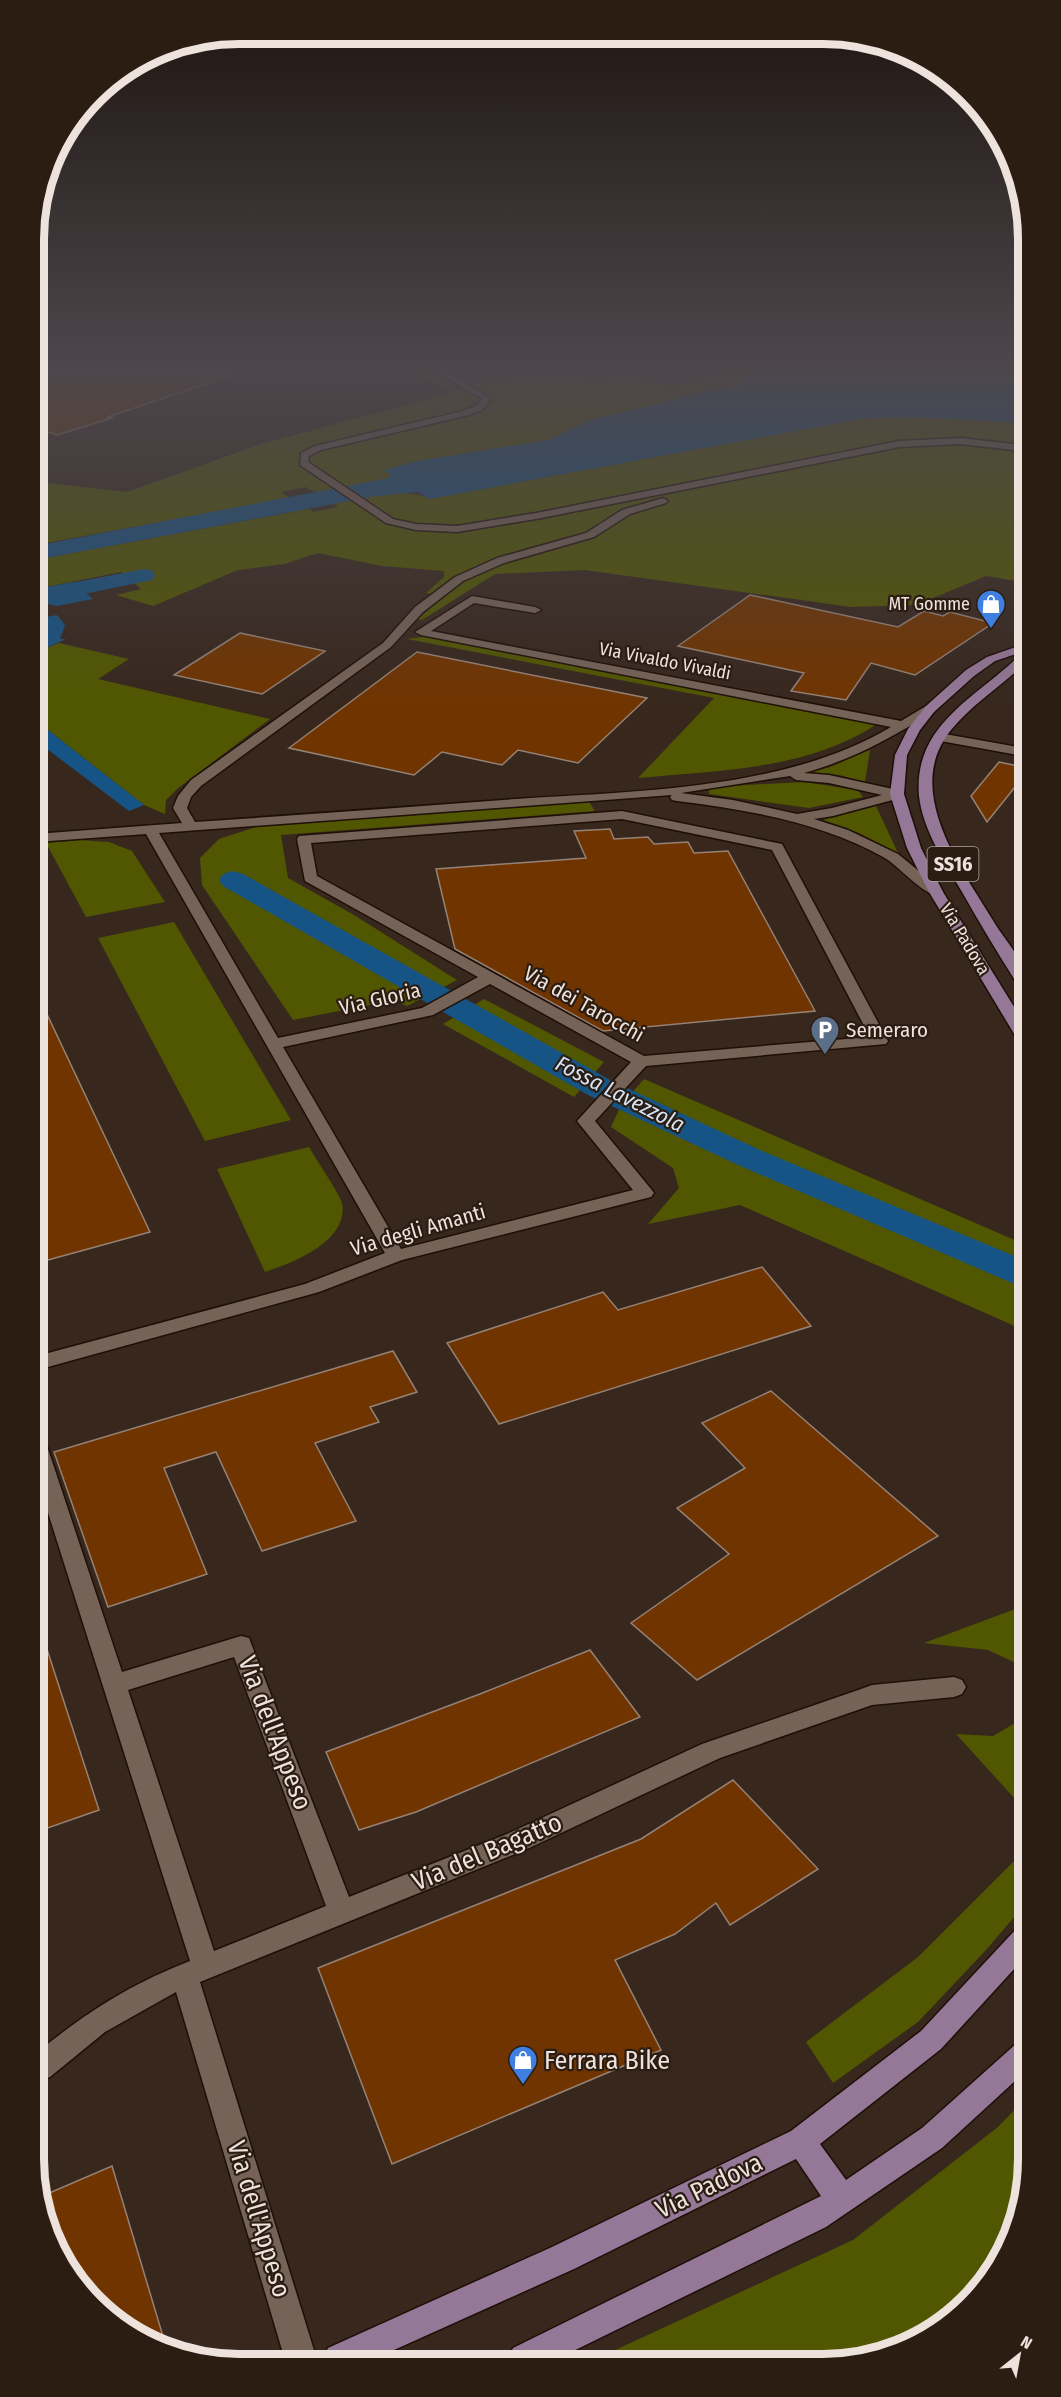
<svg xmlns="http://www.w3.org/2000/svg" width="1061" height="2397" font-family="'Fira Sans Condensed',sans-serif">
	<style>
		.green { fill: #515700 }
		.water { fill: #155485 }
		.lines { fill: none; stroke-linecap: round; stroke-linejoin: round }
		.canal { fill: #155485; fill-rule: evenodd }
		.building { fill: #703400; stroke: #958276; stroke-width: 1.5 }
		.minor-casing { stroke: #1e0f07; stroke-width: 3 }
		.major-casing { stroke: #1e0f07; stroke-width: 3 }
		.minor { fill: #766358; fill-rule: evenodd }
		.major { fill: #957898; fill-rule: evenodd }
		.labels { text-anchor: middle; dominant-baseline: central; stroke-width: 4.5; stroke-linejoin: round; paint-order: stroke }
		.far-poi-label { font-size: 18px; fill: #ede2dc; stroke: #2c1d13; text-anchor: end }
		.far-street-label { font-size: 18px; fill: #ede2dc; stroke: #2c1d13 }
		.shield { fill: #2c1d13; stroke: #b3a7a0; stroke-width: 1.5 }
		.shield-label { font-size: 20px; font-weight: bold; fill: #ede2dc }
		.street-label { font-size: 21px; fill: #ede2dc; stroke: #2c1d13 }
		.poi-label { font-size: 21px; fill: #ede2dc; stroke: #2c1d13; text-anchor: start }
		.water-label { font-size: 22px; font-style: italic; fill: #d3e5f7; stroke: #2c1d13 }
		.near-street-label { font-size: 26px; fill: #ede2dc; stroke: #2c1d13 }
		.near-poi-label { font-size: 26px; fill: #ede2dc; stroke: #2c1d13; text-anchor: start }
		.rim { fill: none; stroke: #ede2dc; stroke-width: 8 }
	</style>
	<rect width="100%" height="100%" fill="#37271d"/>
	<path class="green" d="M400,369C427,369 438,371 458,391L464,385L533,375H562L601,380L614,376H633L669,386L693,382L734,369H758L753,376L742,383L590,420L548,440L417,461L385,470L392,475L388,478L316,493L305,487L281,492L290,498L35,545L34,489L48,483L127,492L258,445L457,391Z
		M911,417L1022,423V582L986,576L916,605L851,607L585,570L495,574L422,620L417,619L444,597L426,593L444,577V571L382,566L318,553L284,564L238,570L153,606L116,595L141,589L121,572L35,589V560L309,509L314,512L338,507L334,503C360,499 406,486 429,499L860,419Z
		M429,636L877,724C808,770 719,770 638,778L714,698L407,639Z
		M59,643L129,659L98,679L270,719L177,789L166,800L165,814L144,805L35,720V653Z
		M870,750L865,782L839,775L809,773L830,767Z
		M804,782L858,790L863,797L809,808L709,794V787Z
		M589,802L595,811L281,835L288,878L354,915L457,980L407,1006L395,1000L293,1020L202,885L200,858L219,839L259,826Z
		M876,806L898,853L859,833L823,820Z
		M79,840L109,842L132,851L165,902L86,917L46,843Z
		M174,922L291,1120L205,1141L98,938Z
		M484,999L604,1062L574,1097L443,1024Z
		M644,1079L1024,1244L1025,1332L1008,1323L740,1205L648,1224L679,1188L673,1168L611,1127L621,1105Z
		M309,1147C315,1158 340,1194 342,1203C349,1241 293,1263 265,1272L217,1169Z
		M1026,1605V1682L1018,1664L988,1650L924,1643Z
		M1026,1709V1811L956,1734L993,1736L1020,1720Z
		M1026,1849L1027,1902L986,1950L918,2022L833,2083L806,2042L918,1957Z
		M1027,2097L1028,2172L1012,2237L977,2294L936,2330L876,2357L598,2358L853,2240L998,2127Z"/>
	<path class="water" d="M758,369H1022V423L911,417L860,419L429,499L418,492L376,496L35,560V546L388,478L391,475L384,470L417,461L548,440L590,420L742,383L753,376Z
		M73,582L93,599L57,606L44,603L35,604V589Z
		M57,615L65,625L60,639H66L35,653V619Z
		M35,720L144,805L129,811L35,740Z"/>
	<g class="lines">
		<path class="canal" d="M144,569L152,570L155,575L152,580L35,604V590Z
			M233,871L243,874L612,1081L762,1151L1024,1260L1025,1286L1012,1283L738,1165L588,1095L223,886L219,880L223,874Z"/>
	</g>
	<path class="building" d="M34,369H234L235,374L108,417L112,418L57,435L34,427Z
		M750,595L898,627L924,611L943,616L950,612L993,623L915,675L871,663L846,700L791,691L804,673L678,646Z
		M240,633L325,651L262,694L174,675Z
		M417,652L647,698L578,763L518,750L502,765L442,752L414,775L289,748Z
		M999,762L1023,767V777L987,822L971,796Z
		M610,829L614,839L648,837L654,844L688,842L694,853L728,851L815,1011L603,1031L455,949L436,869L586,858L574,831Z
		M36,991L150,1232L37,1263L36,1032Z
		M762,1267L811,1326L499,1424L447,1343L603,1292L618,1310Z
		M393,1351L417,1392L370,1407L379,1422L315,1443L356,1521L262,1551L216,1452L164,1468L207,1574L108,1607L54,1452Z
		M771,1391L938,1536L697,1680L631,1623L729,1554L677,1508L745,1468L702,1423Z
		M44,1640L99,1810L39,1831L38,1641Z
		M590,1650L640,1717L416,1812L359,1830L326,1752L480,1694Z
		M733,1780L818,1869L730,1925L716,1903L675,1934L615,1960L661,2050L392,2164L318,1968L641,1839Z
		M112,2166L165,2343L103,2313L61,2262L40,2212V2197Z"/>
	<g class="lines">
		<g class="minor-casing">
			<path id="minor" d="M433,369H443L491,399L482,410L469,415L321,450L309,456L308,462L393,519L416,524L457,526L536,513L899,441L960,438L1022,445V451L960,444L899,447L536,519L457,532L416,530L386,523L300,465L301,453L315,446L463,411L476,406L482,399Z
				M663,498L668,501L666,503L630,514L594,537L504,563L463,581L423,612L391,647L201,786L191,797L187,808L195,822C302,815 409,807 516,799C638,791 785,790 891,727L421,635L415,632L472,596L535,607L541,610L535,613L474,603L431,631L901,721L926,706H934L936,709L934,712C890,738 854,759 804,773L829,775L902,791L904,794L900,798L833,816L814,819L848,830L898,854L941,889L943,892L941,895C926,899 899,866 885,858C821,822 749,810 677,801L672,800L670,797L672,795L159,833L278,1038L422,1008L478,977L305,881L297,839L299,836L622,811L782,844L888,1041L886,1044L646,1066L595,1121L651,1189L654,1193L651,1197L402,1260L319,1292L37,1370V1356L305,1284L385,1253L146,834L36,842L35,834L182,823L173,808L178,796L191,780L383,643L415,607L455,577L497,558L586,533L622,510ZM790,776L796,780L829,783L882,795L832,808L797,814L733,800L681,793ZM622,819L772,850L870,1037L644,1056L317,876L311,843ZM490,984L631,1062L577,1121L633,1190L401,1249L283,1047L433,1015Z
				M939,733L1023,748V756L935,740L933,737Z
				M38,1442L45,1444L48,1449L122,1672L241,1636L249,1638L349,1897L507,1834L702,1744L864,1688L872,1685L954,1677L962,1680L966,1687L962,1694L954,1697L872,1705L720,1758L525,1850L200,1982L317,2360H285L176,1992L105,2032L50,2077L40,2080V2050C90,2010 131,1984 190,1961L38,1481ZM234,1657L326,1906L214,1951L128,1690Z"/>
		</g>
		<g class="major-casing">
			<path id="major" d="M1022,645V652L995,661L974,676L934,712L920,730L907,755L904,794L921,848L943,892L1024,1023V1042L1016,1037L929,892L907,848L890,794L895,755L908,729L926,706L966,670L987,657Z
				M1022,655L1023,665C1000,687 971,705 951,730C902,790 961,868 994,922C1002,936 1017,952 1023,968C1025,973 1024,981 1024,987L1016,982C997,952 979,922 962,892C945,862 923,831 919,796C917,774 922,753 934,735C956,703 991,683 1018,657Z
				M1027,1924V1955L941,2049L820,2144L846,2180L922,2128L1017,2043L1027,2039V2070L942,2148L826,2227L559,2358L508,2359L513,2348L821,2196L796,2159L574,2269L374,2359L323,2360L328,2348L552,2247L791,2131L921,2031L1018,1927Z"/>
		</g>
		<use href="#minor" class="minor"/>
		<use href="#major" class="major"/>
	</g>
	<linearGradient id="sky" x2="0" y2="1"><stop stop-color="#1e1510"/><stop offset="0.52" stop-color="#4d474c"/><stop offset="1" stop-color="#4d474c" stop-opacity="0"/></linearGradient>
	<rect width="1061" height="705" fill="url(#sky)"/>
	<defs>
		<g id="shop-pin" transform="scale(1.5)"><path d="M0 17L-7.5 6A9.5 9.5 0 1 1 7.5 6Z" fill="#3f7fe0" stroke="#2c1d13"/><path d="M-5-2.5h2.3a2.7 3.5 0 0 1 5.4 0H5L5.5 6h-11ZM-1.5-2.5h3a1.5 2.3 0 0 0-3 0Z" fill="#fff"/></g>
		<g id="parking-pin" transform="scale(1.5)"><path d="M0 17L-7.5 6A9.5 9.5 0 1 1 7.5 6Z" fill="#5c6f8a" stroke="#2c1d13"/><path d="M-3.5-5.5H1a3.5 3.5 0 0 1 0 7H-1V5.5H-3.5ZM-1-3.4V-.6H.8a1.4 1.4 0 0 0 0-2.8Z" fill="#fff"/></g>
	</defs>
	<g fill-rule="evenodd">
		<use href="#shop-pin" x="991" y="604"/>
		<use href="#parking-pin" x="825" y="1030"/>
		<use href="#shop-pin" x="523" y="2060"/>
	</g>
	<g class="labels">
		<g class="far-poi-label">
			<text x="970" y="604">MT Gomme</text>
		</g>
		<g class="far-street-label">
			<text transform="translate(665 661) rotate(11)">Via Vivaldo Vivaldi</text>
			<text transform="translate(965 939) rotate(59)">Via Padova</text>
		</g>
		<rect class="shield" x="927.5" y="847" width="51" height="34" rx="4.5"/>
		<g class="shield-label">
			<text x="953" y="864">SS16</text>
		</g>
		<g class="street-label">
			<text transform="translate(380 999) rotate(-13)">Via Gloria</text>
			<text transform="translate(584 1004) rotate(29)">Via dei Tarocchi</text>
			<text transform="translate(418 1230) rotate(-16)">Via degli Amanti</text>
		</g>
		<g class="poi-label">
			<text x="846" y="1030">Semeraro</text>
		</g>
		<g class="water-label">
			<text transform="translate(620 1094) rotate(27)">Fossa Lavezzola</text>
		</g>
		<g class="near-street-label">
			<text transform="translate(275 1733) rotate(69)">Via dell'Appeso</text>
			<text transform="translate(487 1852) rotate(-23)">Via del Bagatto</text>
			<text transform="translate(709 2186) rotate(-26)">Via Padova</text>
			<text transform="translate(259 2219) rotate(73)">Via dell'Appeso</text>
		</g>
		<g class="near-poi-label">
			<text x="544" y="2060">Ferrara Bike</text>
		</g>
	</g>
	<path d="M0 0H1061V2397H0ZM239 44H823A195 195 0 0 1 1018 239V2159A195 195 0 0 1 823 2354H239A195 195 0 0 1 44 2159V239A195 195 0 0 1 239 44Z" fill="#2c1d13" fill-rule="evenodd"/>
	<path class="rim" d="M239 44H823A195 195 0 0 1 1018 239V2159A195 195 0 0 1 823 2354H239A195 195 0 0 1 44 2159V239A195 195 0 0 1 239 44Z"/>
	<g transform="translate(1019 2355) rotate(31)" stroke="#2c1d13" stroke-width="4.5" paint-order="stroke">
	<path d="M0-4.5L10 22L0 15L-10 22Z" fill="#ede2dc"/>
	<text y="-9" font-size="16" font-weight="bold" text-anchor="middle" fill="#ede2dc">N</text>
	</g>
</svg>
